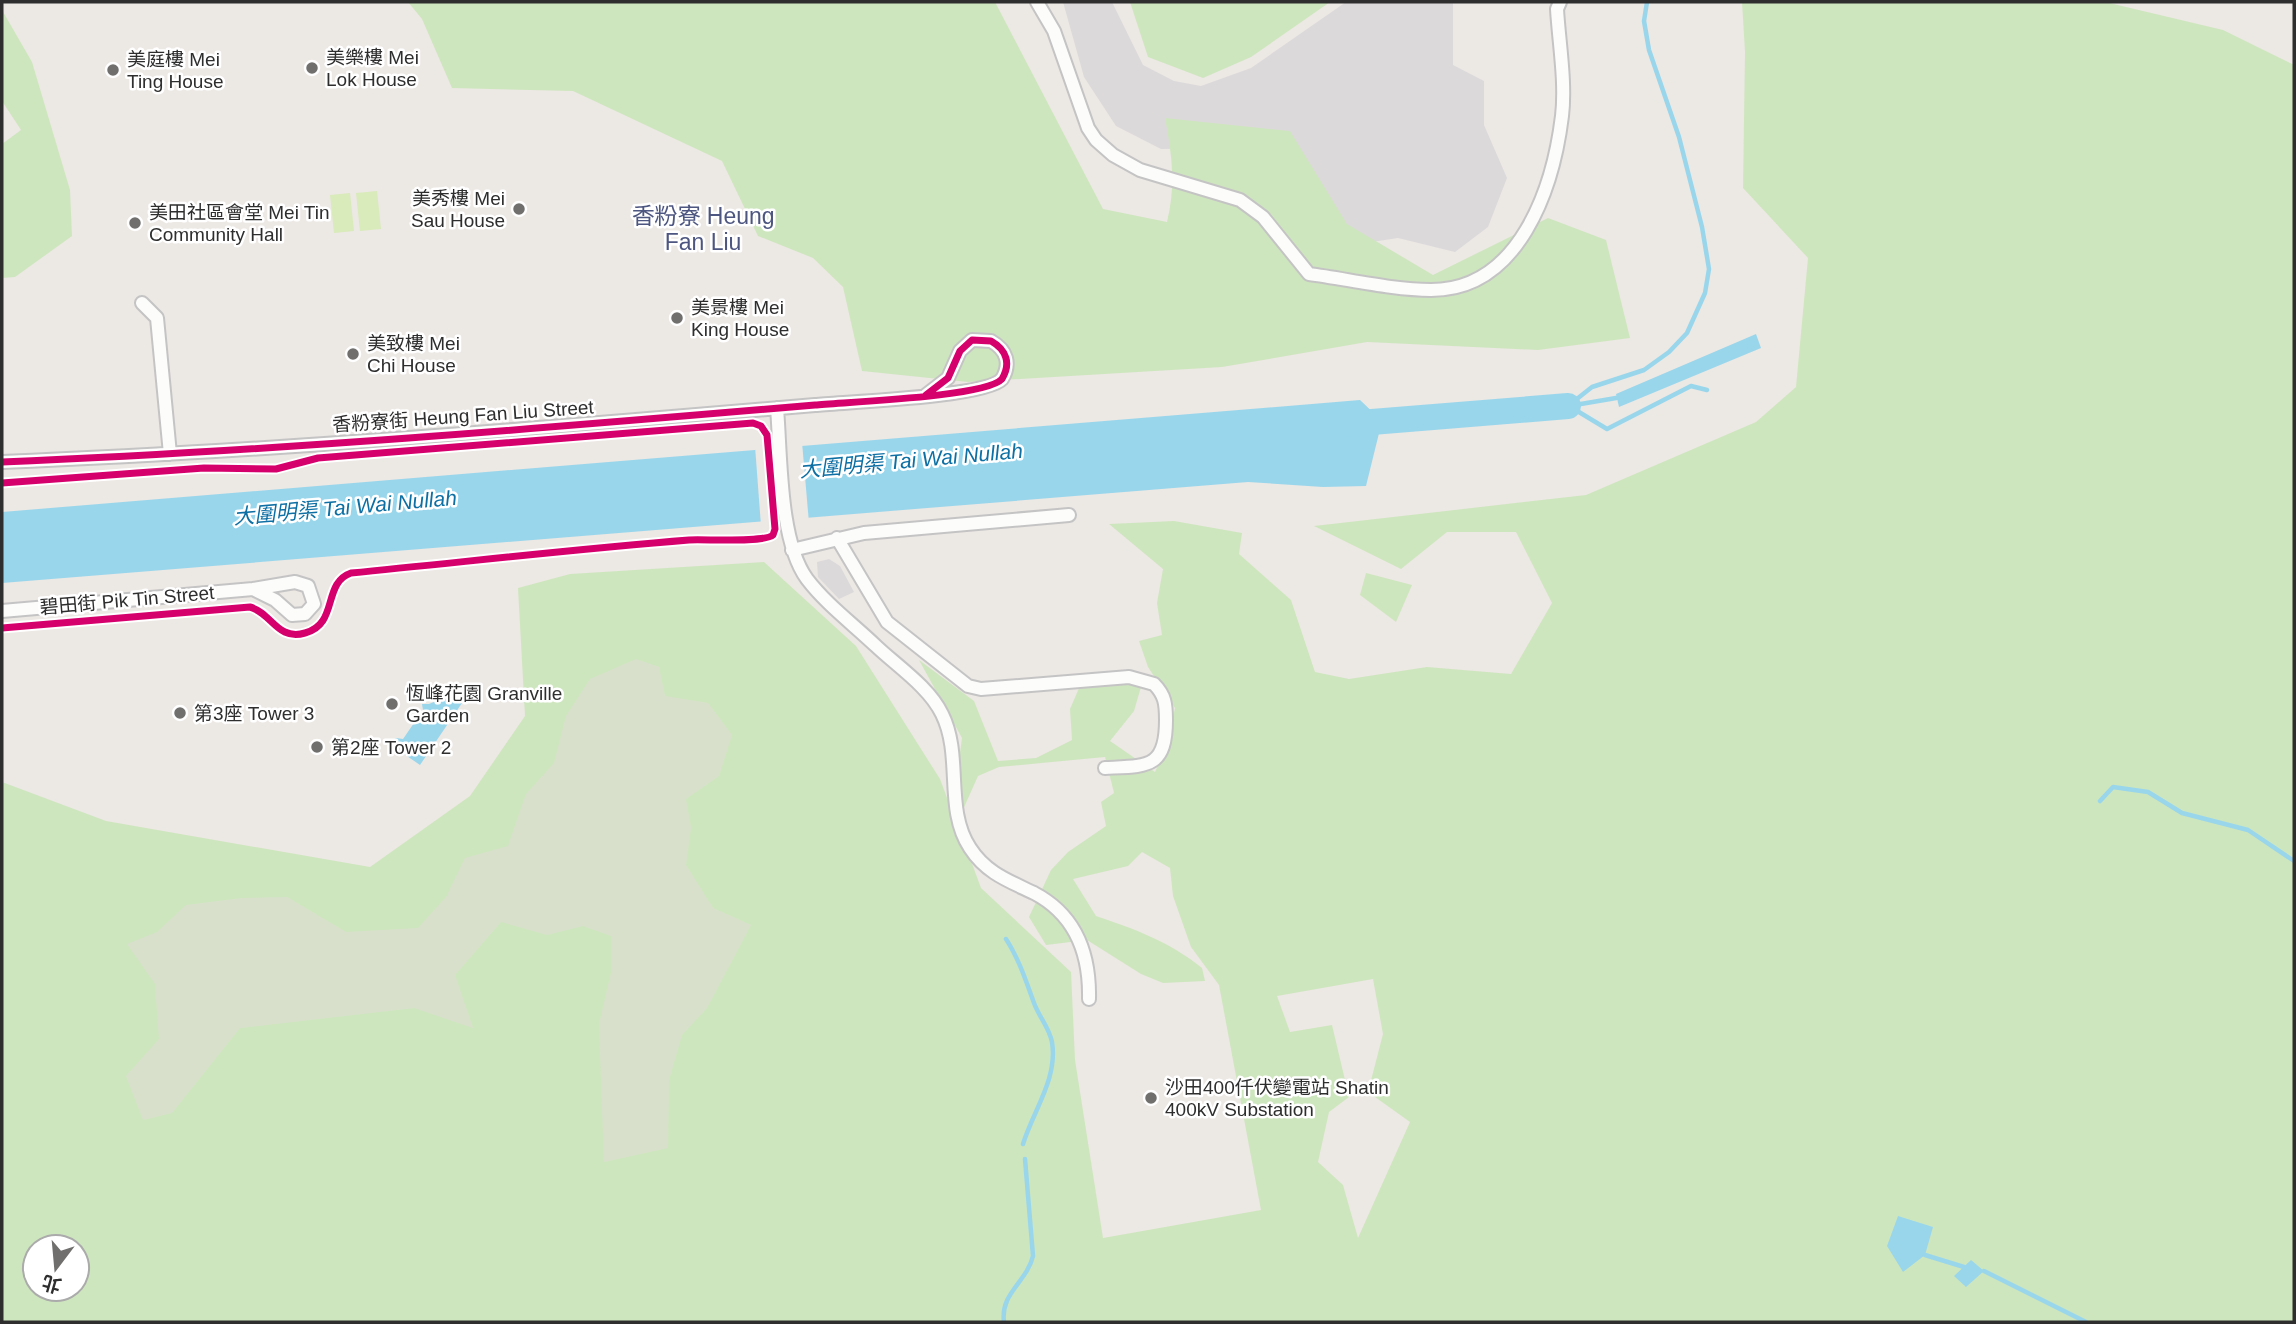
<svg xmlns="http://www.w3.org/2000/svg" width="2296" height="1324" font-family="Helvetica,'Noto Sans TC',sans-serif">
	<style>
		.industrial { fill: #dcd9db }
		.green { fill: #cee6be; fill-rule: evenodd }
		.cemetery { fill: #d8e0cc }
		.pitch { fill: #d9eabb }
		.water { fill: #99d6ec }
		.pier { fill: #ece8e4 }
		.lines { fill: none; stroke-linecap: round; stroke-linejoin: round }
		.stream { stroke: #99d6ec; stroke-width: 4.5 }
		.river { stroke: #99d6ec; stroke-width: 26 }
		.minor-casing { stroke: #c5c4c5; stroke-width: 16 }
		.minor { stroke: #fcfcfb; stroke-width: 12 }
		.cycleway-casing { stroke: #fff; stroke-width: 11 }
		.cycleway { stroke: #d6006c; stroke-width: 7 }
		.poi-dot { fill: #706f6e; stroke: #fff; stroke-width: 2.5 }
		.labels { text-anchor: middle; dominant-baseline: central; stroke-width: 5; stroke-linejoin: round; paint-order: stroke }
		.poi-label { font-size: 19px; fill: #2e2e2e; stroke: #fff; text-anchor: start }
		.street-label { font-size: 19px; fill: #2e2e2e; stroke: #fff }
		.water-label { font-size: 21px; font-style: italic; fill: #0d6fa3; stroke: #fff }
		.quarter-label { font-size: 23px; fill: #4d5680; stroke: #fff }
	</style>
	<rect width="100%" height="100%" fill="#ece8e4"/>
	<path class="industrial" d="M1063,2H1112L1143,65L1174,81L1201,86L1251,68L1346,2H1453V65L1484,81V125L1507,178L1488,227L1455,252L1398,238L1365,243L1218,148L1161,149L1116,126L1084,77Z
		M829,559L840,566L854,592L839,599L818,577L817,562Z"/>
	<path class="green" d="M408,2H995L1103,209L1167,222C1176,185 1172,155 1165,118L1290,131L1347,224L1433,275L1548,218L1606,240L1630,338L1538,350L1367,342L1222,367L968,382L862,371L843,287L813,258L758,236L722,161L573,91L452,88L422,19Z
		M1130,2H1330L1251,57L1203,78L1148,57Z
		M1742,2H2105L2223,30L2294,65V1322H2V782L106,821L370,867L470,796L525,716L518,588L570,574L764,562L856,646L940,779L952,811L962,738L919,660L974,701L998,761L1036,758L1072,740L1070,709L1083,679L1143,680L1134,711L1110,741L1155,772L1167,746L1175,708L1148,667L1139,641L1162,635L1157,603L1163,569L1109,524L1174,521L1242,533L1239,554L1291,600L1315,672L1349,679L1427,667L1511,674L1552,603L1516,532H1447L1401,569L1314,526L1586,495L1756,422L1796,387L1808,258L1743,188L1745,52ZM1105,757L1114,793L1101,802L1106,826L1068,852L1051,870L1029,917L1046,945L1087,940L1141,974L1163,983L1205,981L1202,968C1170,942 1135,929 1096,916L1073,879L1128,866L1142,852L1170,868L1173,896L1191,947L1219,985L1261,1210L1103,1238L1075,1060L1071,972L981,888L957,823L978,776L999,767ZM1373,979L1383,1034L1368,1092L1410,1122L1358,1238L1343,1185L1318,1162L1329,1112L1349,1097L1332,1025L1290,1032L1277,996ZM35,1247H77V1289H35Z
		M2,10L32,62L70,190L72,236L15,277L2,278V144L21,130L2,101Z
		M1366,573L1412,585L1396,622L1360,595Z"/>
	<path class="cemetery" d="M636,659L659,667L665,696L708,703L732,735L719,776L686,799L691,828L686,865L713,908L751,925L707,1008L682,1035L669,1080L668,1148L604,1162L599,1024L611,973V936L583,926L547,935L501,922L455,975L473,1028L414,1008L240,1028L172,1113L143,1120L126,1076L159,1039L155,984L127,944L157,932L186,905L242,898L287,897L346,932L418,928L446,897L465,858L508,846L526,794L554,763L566,716L590,679Z"/>
	<path class="pitch" d="M377,191L381,229L360,231L356,193Z
		M350,193L354,231L334,233L330,195Z"/>
	<path class="water" d="M1756,334L1761,348L1619,407L1616,394Z
		M1360,400L1382,421L1366,486L1323,487L1248,482L2,583V512Z
		M448,696L462,703L420,765L404,754L391,753L389,743L396,738L403,739L423,710L422,704H429Z
		M1898,1216L1933,1227L1925,1255L1903,1272L1887,1246Z
		M1971,1260L1984,1271L1966,1287L1954,1276Z"/>
	<path class="pier" d="M802,442L809,523L761,526L755,446Z"/>
	<g class="lines">
		<path class="stream" d="M1568,406L1592,387L1644,370L1669,352L1687,333L1705,293L1709,269L1702,227L1679,137L1649,50L1644,21L1647,2
			M1569,406L1622,397
			M1569,406L1607,429L1691,386L1707,390
			M2100,801L2113,787L2148,792L2182,813L2248,830L2294,861
			M1006,939C1019,959 1026,981 1034,1003C1039,1017 1049,1027 1052,1042C1058,1079 1033,1111 1023,1144
			M1925,1255L1964,1267
			M1984,1271L2086,1322
			M1004,1322C1000,1293 1027,1282 1033,1256L1025,1159"/>
		<path class="river" d="M1347,424L1568,406"/>
		<g class="minor-casing">
			<path id="minor" d="M1037,2L1054,31L1088,128L1096,140L1113,155L1140,170L1240,200L1263,217L1309,274C1347,279 1393,290 1431,290C1519,290 1553,189 1562,116C1566,82 1559,43 1557,9L1560,2
				M142,303L157,318L170,454
				M777,408C781,456 779,541 807,579C826,604 853,624 876,646C897,666 929,687 942,714C963,756 944,809 970,848C986,873 1009,881 1034,893C1076,915 1090,954 1089,999
				M2,462C273,451 545,428 815,405C846,402 986,397 1002,379C1011,364 1007,350 991,341L972,340L960,351L948,378L926,395
				M837,538L887,622L968,686L981,689L1129,677L1154,684C1165,695 1166,704 1166,720C1166,769 1147,766 1105,768
				M792,550L864,533L1069,515
				M2,611L253,589L295,582L308,586L314,604L305,614L292,615L275,600L253,589"/>
		</g>
		<use href="#minor" class="minor"/>
		<g class="cycleway-casing">
			<path id="cycleway" d="M2,462C273,451 545,428 815,405C846,402 986,397 1002,379C1011,364 1007,350 991,341L972,340L960,351L948,378L926,395
				M2,483L204,468L276,469L318,458L753,423L761,426L767,435L775,529L773,535C764,543 705,539 689,540C576,549 464,562 351,573C322,583 339,624 305,633C277,641 272,613 250,607L2,628"/>
		</g>
		<use href="#cycleway" class="cycleway"/>
	</g>
	<g class="poi-dot">
		<circle cx="312" cy="68" r="7"/>
		<circle cx="113" cy="70" r="7"/>
		<circle cx="519" cy="209" r="7"/>
		<circle cx="135" cy="223" r="7"/>
		<circle cx="677" cy="318" r="7"/>
		<circle cx="353" cy="354" r="7"/>
		<circle cx="392" cy="704" r="7"/>
		<circle cx="180" cy="713" r="7"/>
		<circle cx="317" cy="747" r="7"/>
		<circle cx="1151" cy="1098" r="7"/>
	</g>
	<g class="labels">
		<g class="poi-label">
			<text x="326" y="57">美樂樓 Mei<tspan x="326" dy="22">Lok House</tspan></text>
			<text x="127" y="59">美庭樓 Mei<tspan x="127" dy="22">Ting House</tspan></text>
			<text x="505" y="198" text-anchor="end">美秀樓 Mei<tspan x="505" dy="22">Sau House</tspan></text>
			<text x="149" y="212">美田社區會堂 Mei Tin<tspan x="149" dy="22">Community Hall</tspan></text>
			<text x="691" y="307">美景樓 Mei<tspan x="691" dy="22">King House</tspan></text>
			<text x="367" y="343">美致樓 Mei<tspan x="367" dy="22">Chi House</tspan></text>
			<text x="406" y="693">恆峰花園 Granville<tspan x="406" dy="22">Garden</tspan></text>
			<text x="194" y="713">第3座 Tower 3</text>
			<text x="331" y="747">第2座 Tower 2</text>
			<text x="1165" y="1087">沙田400仟伏變電站 Shatin<tspan x="1165" dy="22">400kV Substation</tspan></text>
		</g>
		<g class="street-label">
			<text transform="translate(463 416) rotate(-4)">香粉寮街 Heung Fan Liu Street</text>
			<text transform="translate(127 600) rotate(-5)">碧田街 Pik Tin Street</text>
		</g>
		<g class="water-label">
			<text transform="translate(911 460) rotate(-5)">大圍明渠 Tai Wai Nullah</text>
			<text transform="translate(345 507) rotate(-5)">大圍明渠 Tai Wai Nullah</text>
		</g>
		<g class="quarter-label">
			<text x="703" y="216">香粉寮 Heung<tspan x="703" dy="26">Fan Liu</tspan></text>
		</g>
	</g>
	<rect width="2296" height="1324" fill="none" stroke="#2e2e2e" stroke-width="7"/>
	<g transform="translate(56 1268) rotate(196)"><circle r="33" fill="#ffffff" stroke="#ababab" stroke-width="2"/>
	<path d="M0-5L12 26L0 18L-12 26Z" fill="#706f6e"/>
	<text y="-10" font-size="19" font-weight="bold" text-anchor="middle" fill="#2e2e2e">北</text>
	</g>
</svg>
